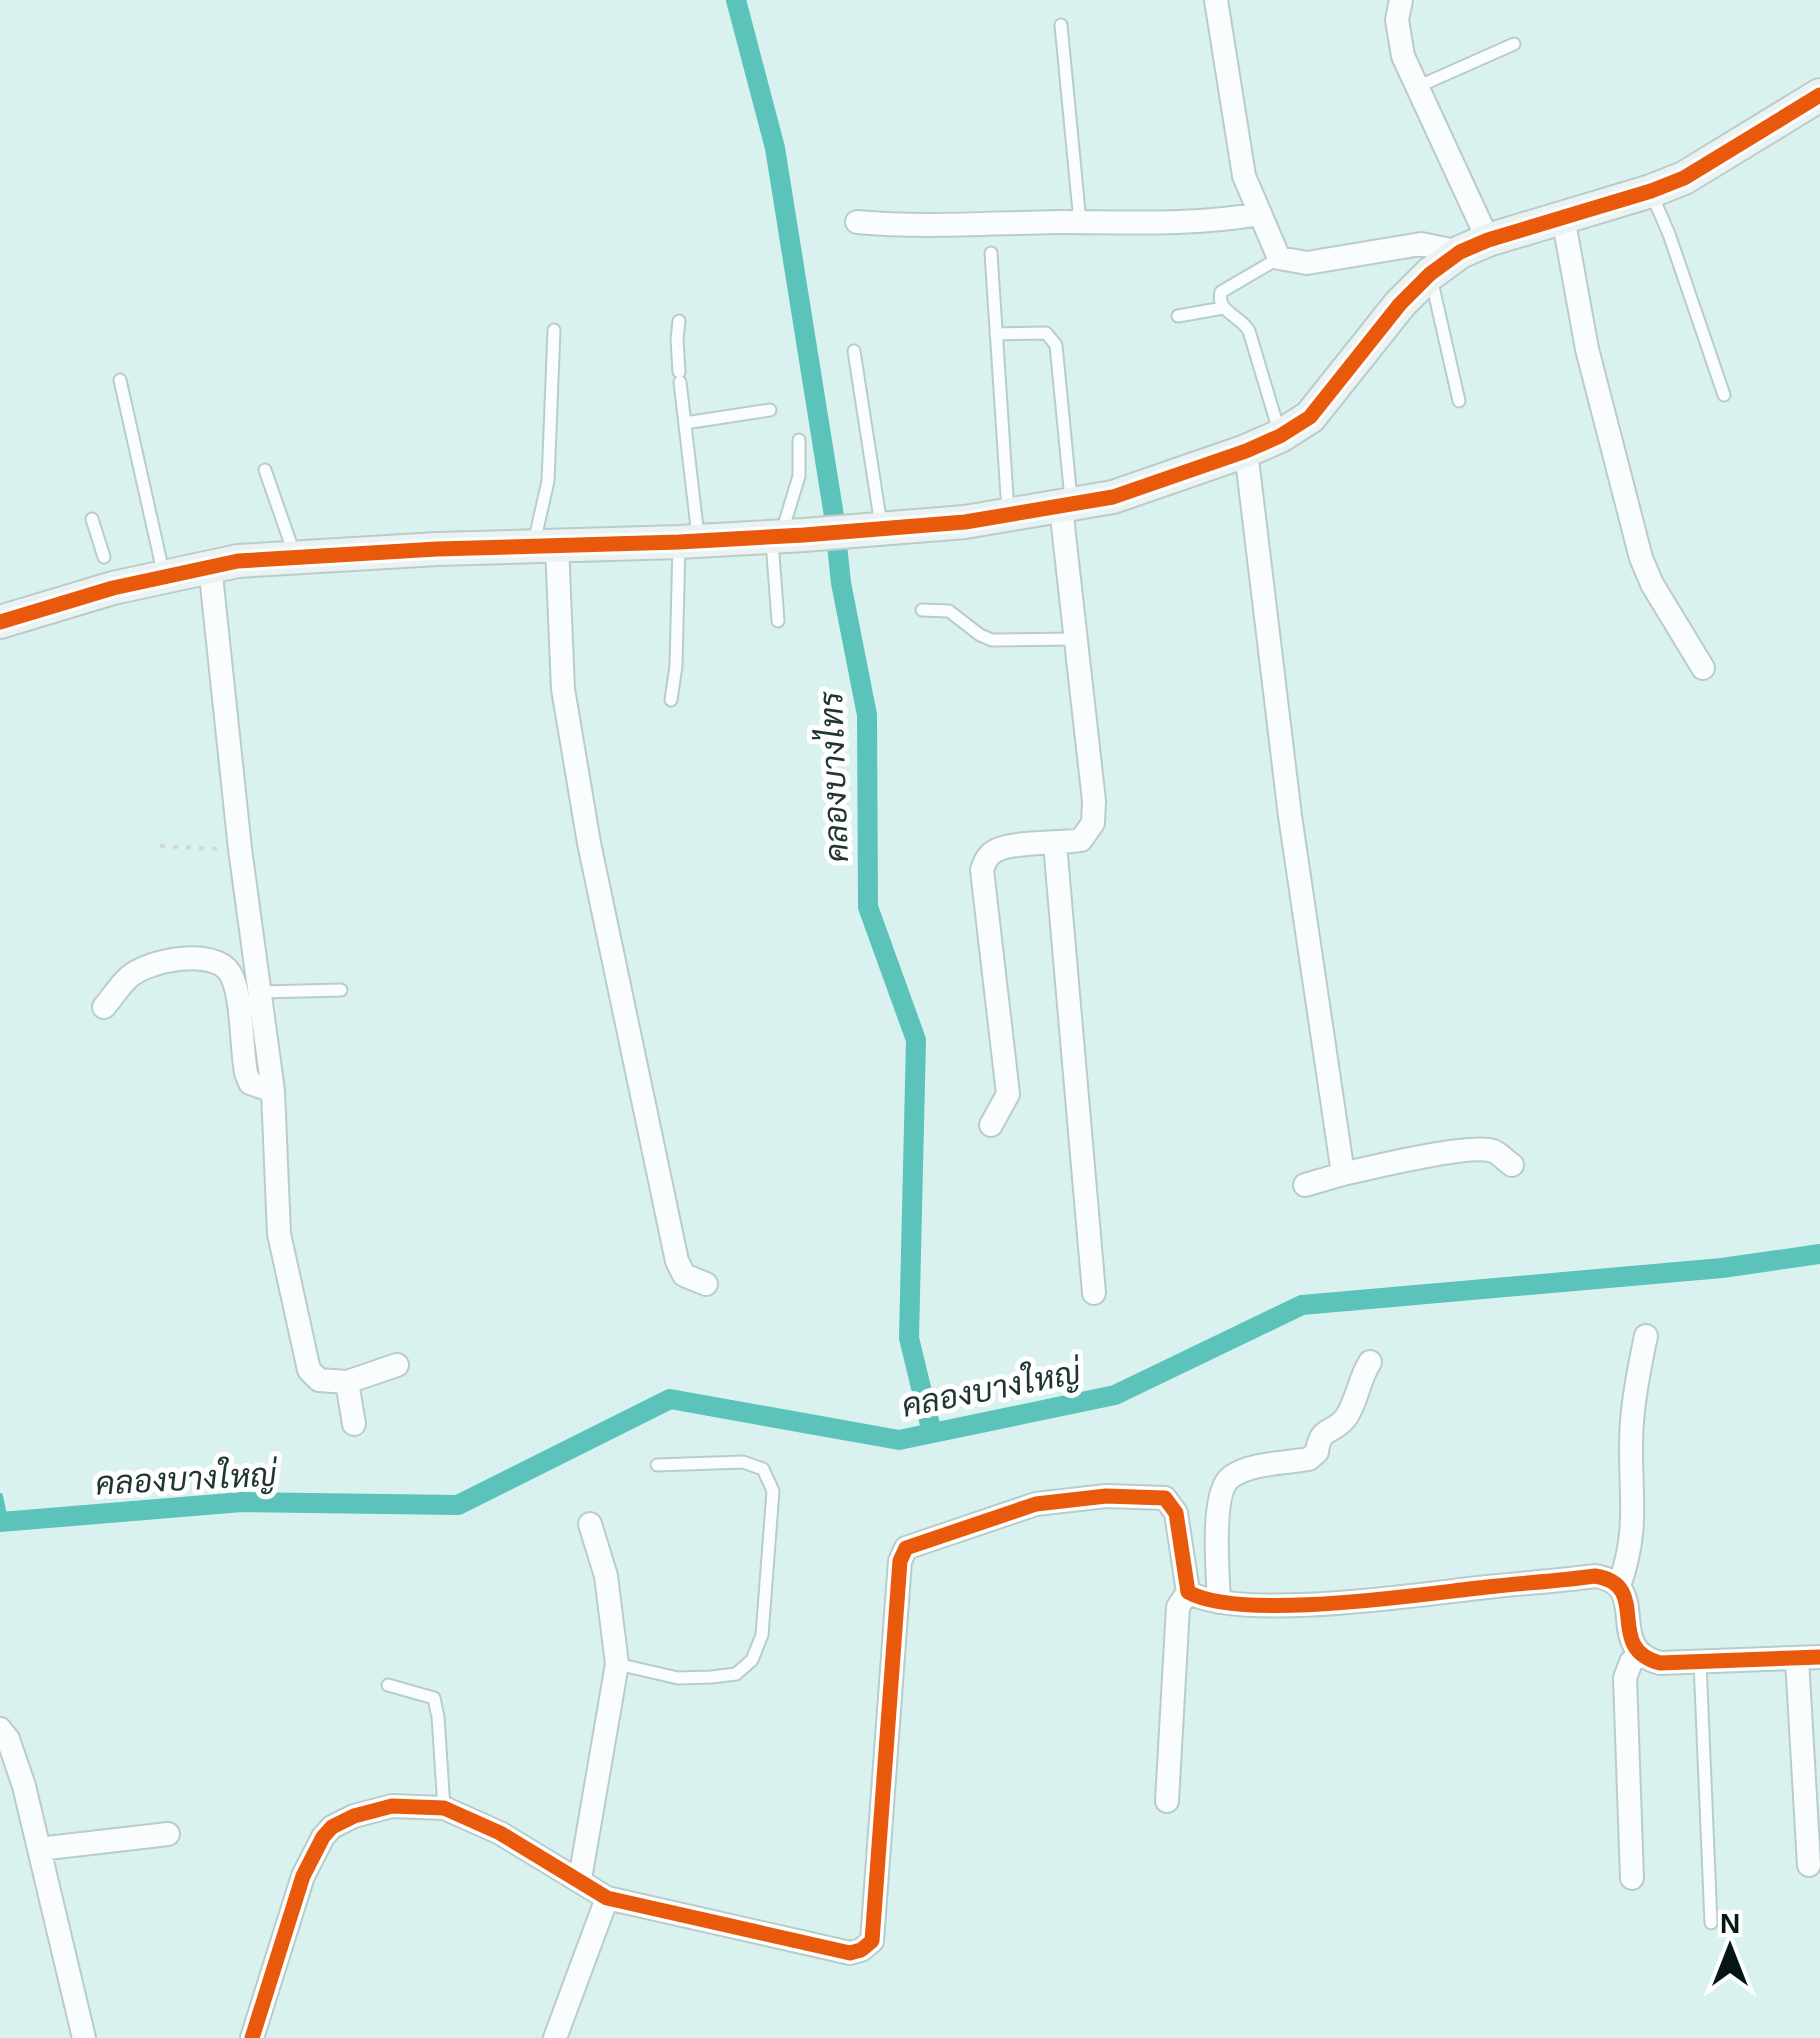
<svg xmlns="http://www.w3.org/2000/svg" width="1820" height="2038" font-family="Helvetica,Sarabun,sans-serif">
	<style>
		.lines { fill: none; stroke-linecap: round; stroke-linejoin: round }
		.stream { stroke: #5bc3b9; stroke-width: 6 }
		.canal { stroke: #5bc3b9; stroke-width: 20 }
		.lane-casing { stroke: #baccca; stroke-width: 15 }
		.street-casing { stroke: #baccca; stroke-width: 26 }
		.secondary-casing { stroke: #baccca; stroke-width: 36 }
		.path { stroke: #d1d8d7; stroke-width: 4; stroke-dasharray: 5 8; stroke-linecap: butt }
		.lane { stroke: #f9fdfd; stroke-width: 11 }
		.street { stroke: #f9fdfd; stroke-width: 22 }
		.secondary { stroke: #ebf3f2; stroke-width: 32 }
		.cycleway-casing { stroke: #fff; stroke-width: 21 }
		.cycleway { stroke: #e8590c; stroke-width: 15 }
		.labels { text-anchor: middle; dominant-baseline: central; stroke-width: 10; stroke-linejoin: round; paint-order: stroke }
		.water-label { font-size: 32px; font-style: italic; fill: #1f3532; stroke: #fff }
	</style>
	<rect width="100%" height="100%" fill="#daf2ef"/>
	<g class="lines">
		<path class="stream" d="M0,1496L5,1520"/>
		<path class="canal" d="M736,0L775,148L834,516L841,583L867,715L868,907L916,1040L909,1338L932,1433
			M0,1522L242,1502L458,1505L670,1399L899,1440L1115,1395L1302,1305L1722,1268L1820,1254"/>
		<g class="lane-casing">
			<path id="lane" d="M1061,25L1080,222
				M1417,87L1514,44
				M1652,195L1669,234L1724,395
				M991,253L1008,511
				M1431,278L1459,401
				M1178,316L1223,308
				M679,321L677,339L679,372
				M996,334L1046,333L1056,345L1071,499
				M854,351L881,525
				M120,380L164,576
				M680,382L698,536
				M685,423L770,410
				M1279,431L1249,331C1240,315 1216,312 1221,292L1279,258
				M265,470L295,556
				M92,519L104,557
				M782,532L799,476V440
				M772,541L778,621
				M534,543L548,481L554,330
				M922,610L949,611L980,635L992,640L1076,639
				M671,700L676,666L679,544
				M262,992L341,990
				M1700,1662L1711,1923
				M617,1664L678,1678L711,1677L736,1674L752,1660L762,1635L773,1491L763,1469L743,1462L657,1465
				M388,1685L434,1698L438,1717L444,1808"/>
		</g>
		<g class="street-casing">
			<path id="street" d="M1216,0L1244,176L1279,258L1307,263L1421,244L1460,252
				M1401,0L1397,20L1403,56L1488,240
				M1563,217L1587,349L1641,558L1652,584L1703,668
				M857,222C924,228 991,223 1058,222C1125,222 1192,226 1259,214
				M1246,451L1290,816L1343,1174L1305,1185
				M557,546L563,689L589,843L677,1261L684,1275L706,1284
				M210,566L240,849L273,1091L279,1234L309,1370L319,1380L347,1382L354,1424
				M1055,844L1094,1293
				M104,1007C112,998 120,985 129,977C148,960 214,947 230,973C243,995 241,1046 246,1073L250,1083L273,1091
				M991,1125L1008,1094L982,870C985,861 988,854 997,850C1016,841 1058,844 1081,840L1093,823L1094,801L1061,508
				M1343,1174C1369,1168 1471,1143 1493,1151C1499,1153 1506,1161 1512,1165
				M347,1382L397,1365
				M1619,1586C1642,1522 1627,1484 1632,1422C1634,1393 1640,1364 1646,1336
				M1219,1602C1218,1575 1210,1492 1231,1477C1250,1463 1286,1463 1309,1459L1317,1452C1320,1425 1334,1435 1347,1416C1358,1398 1359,1379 1370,1362
				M1797,1659L1809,1865
				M0,1729L8,1739L24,1786L84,2038
				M1167,1801L1178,1607L1188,1592
				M39,1849L168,1834
				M1632,1878L1625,1678L1631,1662L1639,1654
				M580,1879L617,1664L606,1576L590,1524
				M252,2038L303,1876L323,1837L332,1827L354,1816L392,1806L444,1808L500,1833L607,1898L850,1953L861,1950L872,1941L900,1561L906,1548L1036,1504L1106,1496L1165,1498L1176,1513L1188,1592C1241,1622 1421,1594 1487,1587C1523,1583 1559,1581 1595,1576C1654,1585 1602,1648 1660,1663L1820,1657
				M555,2038L607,1898"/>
		</g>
		<g class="secondary-casing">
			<path id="secondary" d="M0,622L113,588L238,561L437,549L679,542L804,535L965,522L1113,497L1246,451L1280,436L1310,417L1400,304L1430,274L1460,252L1488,240L1651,191L1684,178L1820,95"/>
		</g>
		<path class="path" d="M160,846L220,849"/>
		<use href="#lane" class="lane"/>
		<use href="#street" class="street"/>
		<use href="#secondary" class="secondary"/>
		<g class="cycleway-casing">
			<path id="cycleway" d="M0,622L113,588L238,561L437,549L679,542L804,535L965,522L1113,497L1246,451L1280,436L1310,417L1400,304L1430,274L1460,252L1488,240L1651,191L1684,178L1820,95
				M252,2038L303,1876L323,1837L332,1827L354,1816L392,1806L444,1808L500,1833L607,1898L850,1953L861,1950L872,1941L900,1561L906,1548L1036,1504L1106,1496L1165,1498L1176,1513L1188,1592C1241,1622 1421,1594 1487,1587C1523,1583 1559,1581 1595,1576C1654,1585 1602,1648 1660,1663L1820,1657"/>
		</g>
		<use href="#cycleway" class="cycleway"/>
	</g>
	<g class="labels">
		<g class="water-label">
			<text transform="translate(834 777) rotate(-92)">คลองบางไทร</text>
			<text transform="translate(991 1389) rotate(-11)">คลองบางใหญ่</text>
			<text transform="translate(186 1479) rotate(-3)">คลองบางใหญ่</text>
		</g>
	</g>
	<g transform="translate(1730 1948)" stroke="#ffffff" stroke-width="8" paint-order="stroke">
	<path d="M0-8L18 38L0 25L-18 38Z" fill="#061614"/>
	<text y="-15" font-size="28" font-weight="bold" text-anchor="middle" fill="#061614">N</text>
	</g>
</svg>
